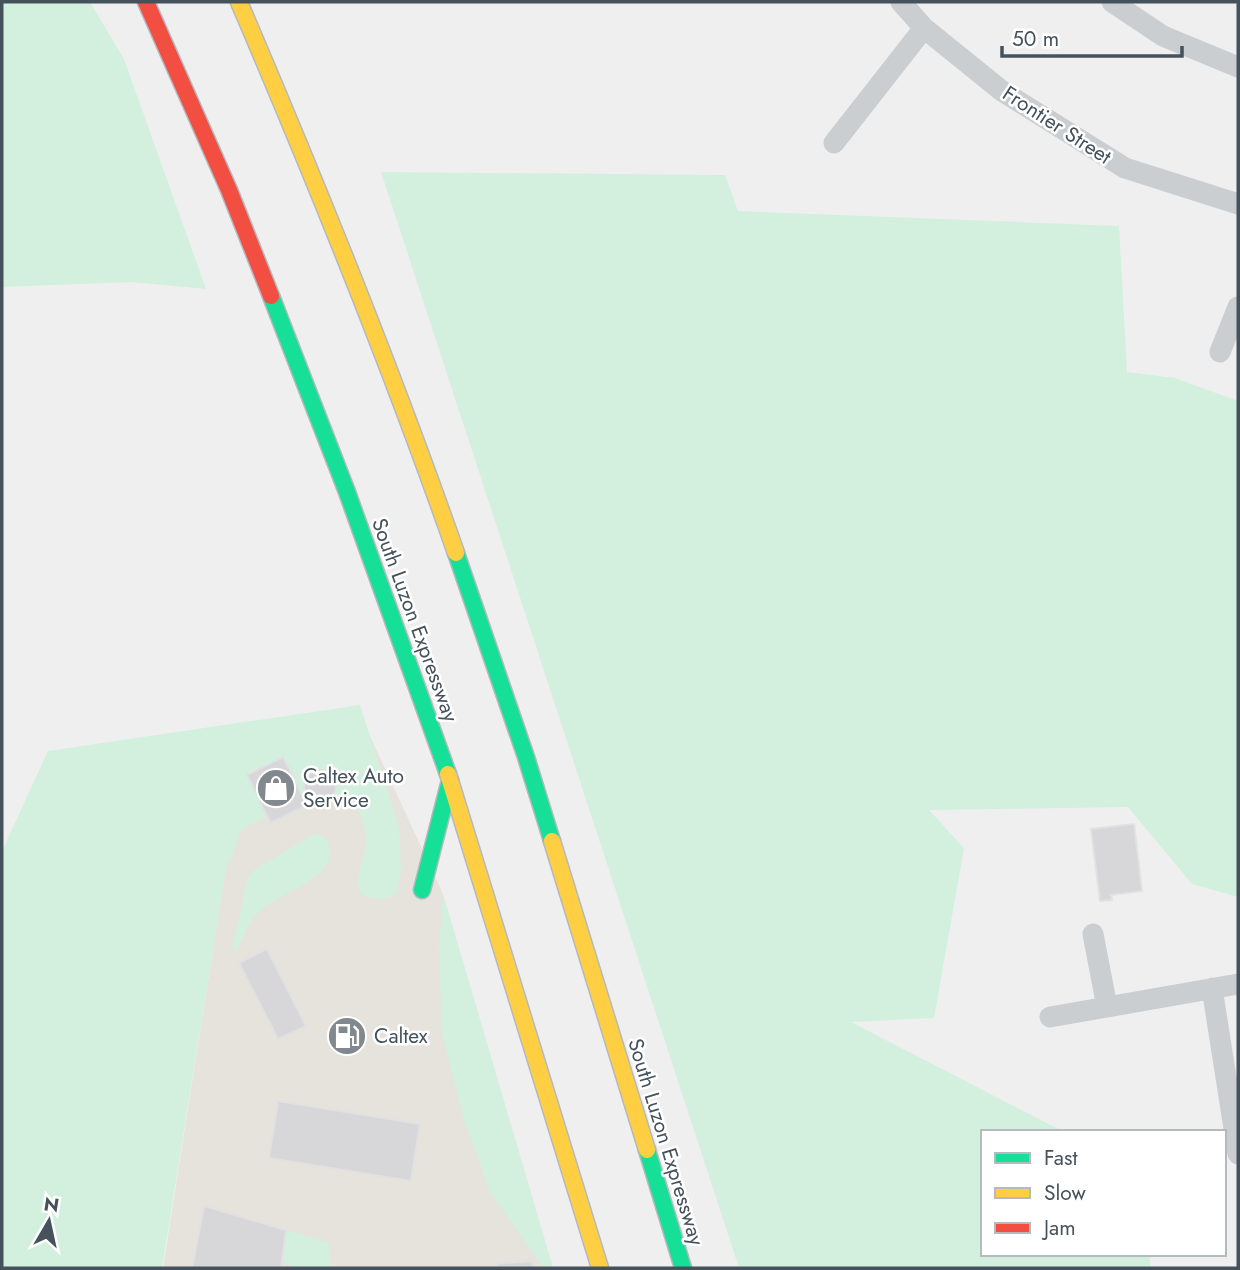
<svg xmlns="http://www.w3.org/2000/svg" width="1240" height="1270" font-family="Jost,sans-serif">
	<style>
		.commercial { fill: #e5e3dc }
		.green { fill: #d2f0dd }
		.building { fill: #d7d7d9; stroke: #e1e1e2; stroke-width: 2 }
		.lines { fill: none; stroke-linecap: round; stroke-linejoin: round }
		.fast-casing { stroke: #b4b9bf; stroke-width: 19 }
		.slow-casing { stroke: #b4b9bf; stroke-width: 19 }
		.jam-casing { stroke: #b4b9bf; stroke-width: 19 }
		.street { stroke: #caced0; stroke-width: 21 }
		.fast { stroke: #16e098; stroke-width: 16 }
		.slow { stroke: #ffcf43; stroke-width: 16 }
		.jam { stroke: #f24e42; stroke-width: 16 }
		.labels { text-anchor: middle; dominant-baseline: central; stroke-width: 5; stroke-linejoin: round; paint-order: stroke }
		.street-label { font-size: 21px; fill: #45525c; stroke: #fff }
		.poi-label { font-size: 21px; fill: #45525c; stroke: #fff; text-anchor: start }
	</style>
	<rect width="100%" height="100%" fill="#f0efef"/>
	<path class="commercial" d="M369,734L443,894L553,1268H163L243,758Z"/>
	<path class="green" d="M2,2H90L124,59L206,289L131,282L2,287Z
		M381,172L725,175L738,211L1119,226L1127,372L1175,378L1238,401V897L1192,884L1128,807L929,810L964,848L934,1018L851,1022L1064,1132H983V1254H1149L1151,1268H739Z
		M360,705L399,827L401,871L397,893C383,902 375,900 360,893C354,871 367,857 366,836C365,822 358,810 351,799L335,794C340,771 318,762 305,781L308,796L303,799L295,782L289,785L287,782L294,778L283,757L247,775L257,794L263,792L266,797L267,816L241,830L227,870L231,837L162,1268H2V851L48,751Z
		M314,834C322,835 327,838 329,846C337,879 281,892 262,909C249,920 244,935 237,950H232L247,880L254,870Z
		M443,894L546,1245L553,1268H544L490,1192L464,1120L442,1033L439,949Z
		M286,1230L329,1243L330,1268H294L282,1260Z"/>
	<path class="building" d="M283,757L294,778L287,782L289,785L295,782L307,805L271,823L259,801L266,797L263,792L257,795L247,775Z
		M304 786a16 16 0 1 1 32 0a16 16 0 1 1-32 0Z
		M1134,824L1142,891L1111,895L1112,900L1100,901L1091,829Z
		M267,949L306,1026L278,1039L239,963Z
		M278,1101L420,1124L411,1181L269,1158Z
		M204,1206L286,1230L281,1268H192Z
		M532,1261L533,1268H497L496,1264Z"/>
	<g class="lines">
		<g class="fast-casing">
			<path id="fast" d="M271,296L347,492L448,774
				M456,553L526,757L552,841
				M422,890L450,780
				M647,1150L683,1268"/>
		</g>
		<g class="slow-casing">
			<path id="slow" d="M239,2C317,184 391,367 456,553
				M448,774L600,1268
				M552,841L647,1150"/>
		</g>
		<g class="jam-casing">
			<path id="jam" d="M146,2L229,190L271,296"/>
		</g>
		<path class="street" d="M901,2L924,28L1002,91L1125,168L1238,204
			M1112,2L1163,36L1238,67
			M834,143L924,28
			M1220,352L1238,307
			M1093,934L1107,1007
			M1212,988L1238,1154
			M1050,1017L1238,984"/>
		<use href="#fast" class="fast"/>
		<use href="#slow" class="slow"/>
		<use href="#jam" class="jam"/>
	</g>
	<defs>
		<g id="shop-disc" transform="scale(2.0125)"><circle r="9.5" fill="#81898f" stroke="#fff"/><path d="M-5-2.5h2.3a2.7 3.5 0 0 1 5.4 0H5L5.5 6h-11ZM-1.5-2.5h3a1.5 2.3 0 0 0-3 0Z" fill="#fff"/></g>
		<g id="fuel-disc" transform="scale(2.0125)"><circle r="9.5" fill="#81898f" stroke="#fff"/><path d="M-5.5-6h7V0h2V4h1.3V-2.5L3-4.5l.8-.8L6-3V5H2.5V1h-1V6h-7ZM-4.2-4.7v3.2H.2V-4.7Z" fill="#fff"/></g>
	</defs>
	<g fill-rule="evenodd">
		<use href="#shop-disc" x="276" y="788"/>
		<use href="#fuel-disc" x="347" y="1036"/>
	</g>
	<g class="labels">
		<g class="street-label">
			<text transform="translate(1057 125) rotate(33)">Frontier Street</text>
			<text transform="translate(415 620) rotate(70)">South Luzon Expressway</text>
			<text transform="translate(666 1142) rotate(73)">South Luzon Expressway</text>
		</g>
		<g class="poi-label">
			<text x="303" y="776">Caltex Auto<tspan x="303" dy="24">Service</tspan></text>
			<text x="374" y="1036">Caltex</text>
		</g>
	</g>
	<rect width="1240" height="1270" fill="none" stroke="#45525c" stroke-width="7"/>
	<rect x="981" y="1130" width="245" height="126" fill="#ffffff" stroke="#b5babe" stroke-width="2"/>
	<rect x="995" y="1153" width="35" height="10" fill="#16e098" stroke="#b5babe" stroke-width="2"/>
	<text x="1044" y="1165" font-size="21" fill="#45525c">Fast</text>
	<rect x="995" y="1188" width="35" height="10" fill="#ffcf43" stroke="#b5babe" stroke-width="2"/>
	<text x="1044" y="1200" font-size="21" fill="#45525c">Slow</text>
	<rect x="995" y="1223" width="35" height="10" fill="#f24e42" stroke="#b5babe" stroke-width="2"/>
	<text x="1044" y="1235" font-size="21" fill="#45525c">Jam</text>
	<g transform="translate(49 1221) rotate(9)" stroke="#ffffff" stroke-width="5" paint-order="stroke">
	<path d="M0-5L12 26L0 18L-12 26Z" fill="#45525c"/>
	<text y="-10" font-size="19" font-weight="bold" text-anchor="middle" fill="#45525c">N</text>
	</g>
	<path d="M1002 46v10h180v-10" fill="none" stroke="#45525c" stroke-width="3.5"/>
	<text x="1012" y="46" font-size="21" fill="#45525c" stroke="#ffffff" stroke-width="5" paint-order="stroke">50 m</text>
</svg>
